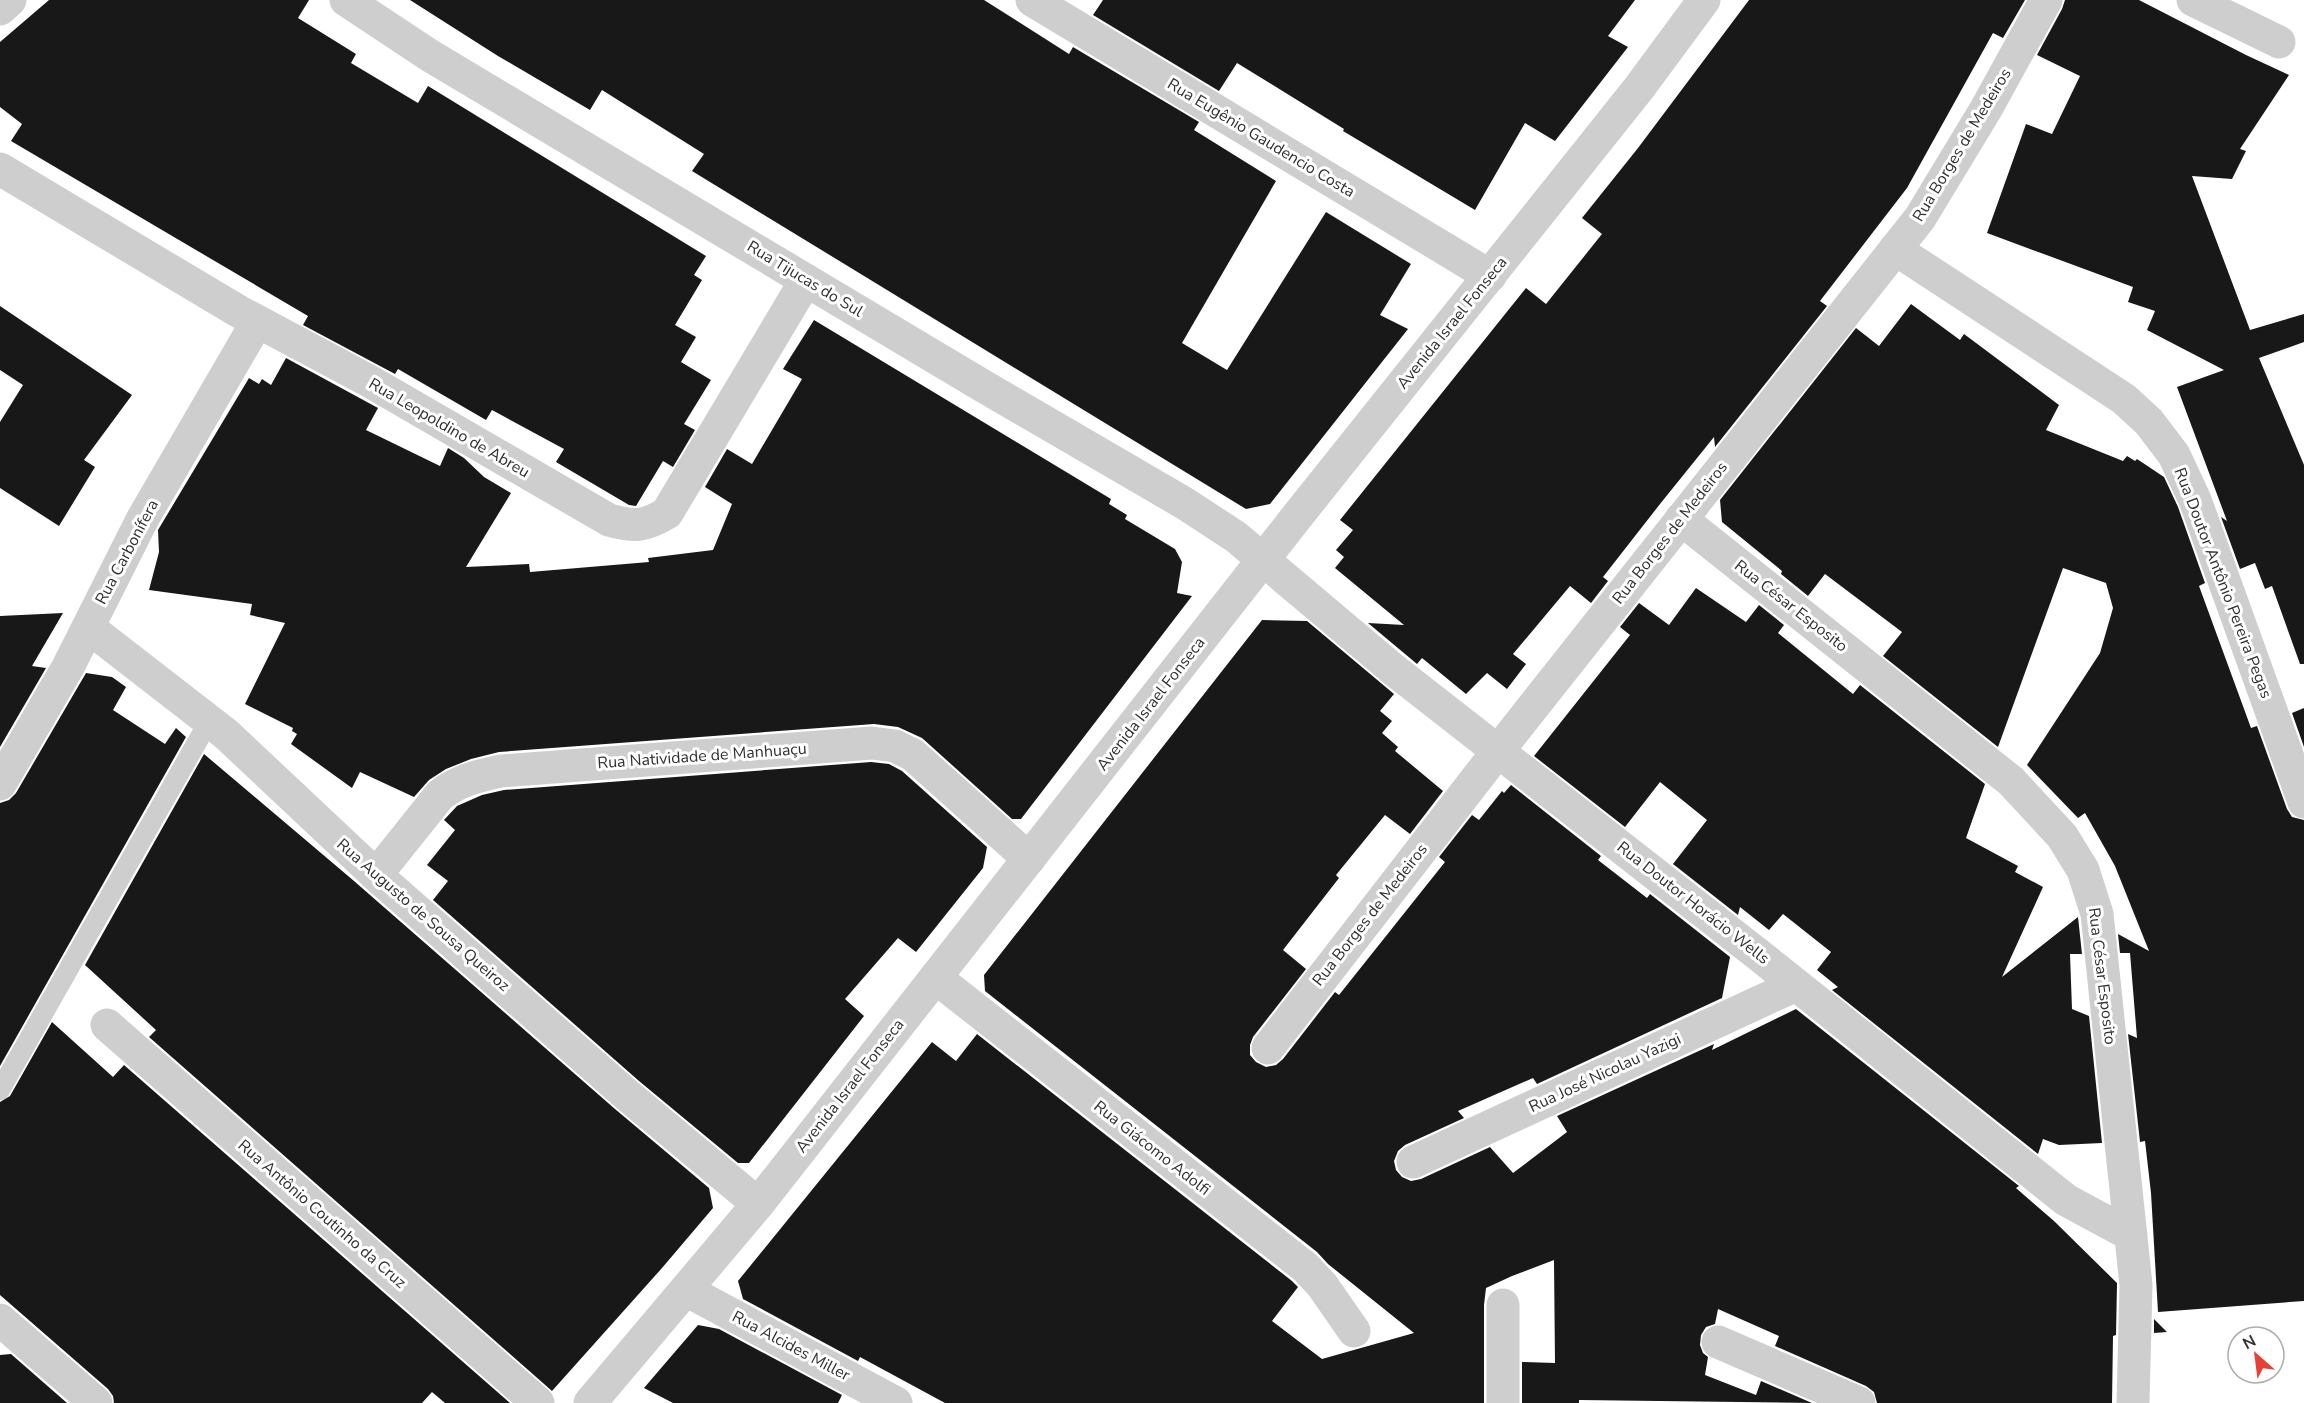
<svg xmlns="http://www.w3.org/2000/svg" width="2304" height="1403" font-family="'Nunito Sans',sans-serif">
	<style>
		.building { fill: #181818 }
		.lines { fill: none; stroke-linecap: round; stroke-linejoin: round }
		.service { stroke: #cecece; stroke-width: 20 }
		.minor { stroke: #cecece; stroke-width: 33 }
		.tertiary { stroke: #cecece; stroke-width: 33 }
		.labels { text-anchor: middle; dominant-baseline: central; stroke-width: 6; stroke-linejoin: round; paint-order: stroke }
		.street-label { font-size: 16px; fill: #313131; stroke: #fff }
	</style>
	<rect width="100%" height="100%" fill="#fff"/>
	<path class="building" d="M49,0H309L298,18L356,54L351,63L418,103L428,86L706,256L694,275L702,280L675,325L696,337L681,362L711,380L684,424L695,430L673,467L663,461L636,506L629,505L556,462L564,449L492,410L486,420L398,369L395,374L303,325L308,316L11,141L22,124L0,107V42Z
		M410,0H984L1069,54L1073,47L1199,122L1194,130L1276,181L1182,343L1227,370L1326,212L1411,264L1380,315L1408,329L1270,504L1246,509L692,171L704,154L602,90L590,110L498,56Z
		M1103,0H1635L1608,36L1628,47L1555,141L1525,123L1475,210L1343,131L1344,129L1237,63L1219,91L1093,15Z
		M1749,0H2025L2003,38L1993,33L1907,188L1820,301L1827,306L1715,447L1714,437L1660,504L1603,577L1608,581L1591,603L1570,586L1513,654L1526,664L1507,689L1487,673L1466,694L1422,658L1417,664L1368,623L1404,625L1335,568L1344,557L1336,550L1353,530L1340,520L1526,288L1546,304L1602,234L1582,218L1638,148Z
		M2065,0H2139L2246,55L2289,75L2240,149L2246,151L2232,179L2192,176L2250,330L2304,314V342L2259,358L2304,465V664H2300L2272,586L2265,589L2255,563L2240,569L2221,517L2227,521L2177,387L2224,370L2147,330L2155,311L2128,302L2133,287L1987,233L2026,124L2052,134L2080,76L2037,55L2062,9Z
		M1911,304L1960,340L1964,334L2059,405L2046,430L2123,461L2127,456L2135,461L2137,459L2164,477L2178,507L2205,583L2199,586L2251,728L2257,726L2287,809L2292,817L2304,820V1301L2158,1312L2151,1193L2145,1141L2140,1142L2128,1034L2137,1038L2130,953H2120L2118,934L2149,951L2115,866L2085,813L2078,818L2027,765L2100,653L2113,608L2106,583L2063,568L1998,747L1883,656L1902,632L1825,574L1808,596L1781,574L1782,571L1722,522L1720,500L1856,328L1879,346Z
		M0,306L132,395L84,460L95,467L59,526L0,488V422L23,385L0,370Z
		M814,320L1111,499L1109,504L1127,515L1125,519L1175,549L1182,562L1177,593L1192,596L1021,819H1012L922,738L898,727L874,724L499,752L471,759L446,769L429,780L414,797L360,772L352,788L291,744L297,734L292,731L293,728L245,704L285,623L250,615L252,604L149,590L159,552L158,530L249,378L259,384L262,379L271,385L286,358L378,408L366,430L440,466L448,448L464,458L484,477L511,493L466,567L529,564L530,572L649,562L648,558L713,550L732,504L705,487L727,449L752,464L802,379L783,369Z
		M1696,588L1746,622L1759,605L1784,625L1778,633L1853,694L1860,685L1985,784L1966,838L2018,866L2015,872L2043,887L2002,977L2078,917L2082,954H2070L2072,1009L2089,1016L2102,1143L2059,1145L2043,1139L2038,1154L1832,990L1838,987L1817,970L1831,952L1783,914L1769,930L1740,907L1738,915L1673,864L1707,820L1660,782L1625,827L1534,756L1630,635L1620,627L1639,603L1669,625Z
		M63,613L32,666L46,668L0,747V616Z
		M1262,620L1307,621L1394,694L1380,711L1392,721L1382,733L1398,747L1395,751L1443,791L1410,834L1385,815L1336,875L1339,878L1283,950L1306,969L1253,1037L1250,1045V1055L1256,1062L1266,1067L1276,1065L1283,1059L1335,992L1339,995L1445,862L1439,857L1472,815L1479,820L1502,791L1504,793L1511,785L1601,856L1598,860L1647,898L1650,894L1730,957L1722,998L1537,1084L1533,1078L1458,1111L1464,1118L1405,1145L1398,1151L1394,1161L1396,1170L1402,1177L1411,1181L1421,1179L1490,1147L1513,1173L1567,1132L1557,1116L1714,1044L1712,1050L1796,1009L2019,1186L2016,1188L2054,1221L2117,1283L2116,1335L2113,1336L2112,1403H1877L1874,1392L1866,1386L1775,1346L1779,1336L1718,1309L1715,1324L1706,1327L1701,1335L1700,1345L1703,1353L1708,1357L1705,1375L1756,1395L1761,1381L1812,1403L1579,1400V1403H1522V1362L1555,1363L1554,1260L1512,1276L1486,1288L1484,1305V1403H945L860,1357L858,1361L743,1299L738,1281L932,1042L956,1061L977,1034L1292,1281L1298,1287L1272,1321L1322,1359L1414,1333L1328,1264L1317,1252L985,991L984,975Z
		M86,673L112,677L126,687L113,710L165,744L176,728L186,737L0,1066V803L9,800L16,793Z
		M2304,708V747L2292,713Z
		M204,754L354,881L615,1109L709,1188L713,1208L662,1268L552,1391L149,1037L156,1030L85,965Z
		M871,762L889,764L902,771L987,847L983,868L916,952L898,938L845,999L864,1016L749,1163H738L639,1081L433,900L448,881L427,865L455,830L444,820L457,806L482,795L504,790Z
		M52,1022L113,1077L124,1065L510,1403H445L432,1392L422,1403H114L113,1396L108,1389L0,1295V1102L10,1096Z
		M2154,1319L2167,1332L2154,1333Z
		M698,1325L719,1329L842,1395L838,1403H673L644,1388Z
		M11,1354L67,1403H0V1355Z"/>
	<g class="lines">
		<path class="service" d="M0,1090L209,721"/>
		<path class="minor" d="M346,0L429,55L978,383L1184,503L1236,537L1394,670L1760,956L2066,1200L2131,1235
			M1032,0L1490,276
			M2193,0L2279,42
			M0,9L10,0
			M0,169L238,311L371,382L609,520C634,527 644,527 667,513L806,280
			M1895,249L2124,399L2149,422L2174,455L2195,500L2304,802
			M1681,519L2011,781L2062,836L2083,870L2097,914L2136,1285L2133,1403
			M88,627L226,734L376,875L627,1095L758,1204
			M0,784L68,667L143,518L257,322
			M376,875L440,795C459,780 478,776 501,771L872,743L895,746L913,755L1029,859
			M936,978L1305,1267L1322,1285L1354,1331
			M107,1025L538,1403
			M1268,1048L1498,751L1920,218L1986,109L2046,0
			M1413,1162L1796,985
			M686,1290L896,1403
			M0,1320L96,1403
			M1718,1342L1859,1403
			M1503,1403V1305"/>
		<path class="tertiary" d="M590,1403L758,1204L1295,519L1639,88L1704,0"/>
	</g>
	<g class="labels">
		<g class="street-label">
			<text transform="translate(1261 138) rotate(31)">Rua Eugênio Gaudencio Costa</text>
			<text transform="translate(1962 145) rotate(-59)">Rua Borges de Medeiros</text>
			<text transform="translate(805 279) rotate(31)">Rua Tijucas do Sul</text>
			<text transform="translate(1452 323) rotate(-51)">Avenida Israel Fonseca</text>
			<text transform="translate(449 428) rotate(30)">Rua Leopoldino de Abreu</text>
			<text transform="translate(1670 533) rotate(-52)">Rua Borges de Medeiros</text>
			<text transform="translate(127 552) rotate(-62)">Rua Carbonífera</text>
			<text transform="translate(2223 583) rotate(69)">Rua Doutor Antônio Pereira Pegas</text>
			<text transform="translate(1791 606) rotate(38)">Rua César Esposito</text>
			<text transform="translate(1151 704) rotate(-52)">Avenida Israel Fonseca</text>
			<text transform="translate(702 756) rotate(-4)">Rua Natividade de Manhuaçu</text>
			<text transform="translate(1693 903) rotate(38)">Rua Doutor Horácio Wells</text>
			<text transform="translate(423 915) rotate(41)">Rua Augusto de Sousa Queiroz</text>
			<text transform="translate(1370 915) rotate(-52)">Rua Borges de Medeiros</text>
			<text transform="translate(2102 976) rotate(83)">Rua César Esposito</text>
			<text transform="translate(1605 1073) rotate(-25)">Rua José Nicolau Yazigi</text>
			<text transform="translate(850 1086) rotate(-52)">Avenida Israel Fonseca</text>
			<text transform="translate(1152 1148) rotate(38)">Rua Giácomo Adolfi</text>
			<text transform="translate(322 1214) rotate(41)">Rua Antônio Coutinho da Cruz</text>
			<text transform="translate(791 1346) rotate(28)">Rua Alcides Miller</text>
		</g>
	</g>
	<g transform="translate(2256 1355) rotate(332)"><circle r="28" fill="#ffffff" stroke="#adadad" stroke-width="1.5"/>
	<path d="M0-4.5L10 22L0 15L-10 22Z" fill="#e64135"/>
	<text y="-9" font-size="16" font-weight="bold" text-anchor="middle" fill="#313131">N</text>
	</g>
</svg>
